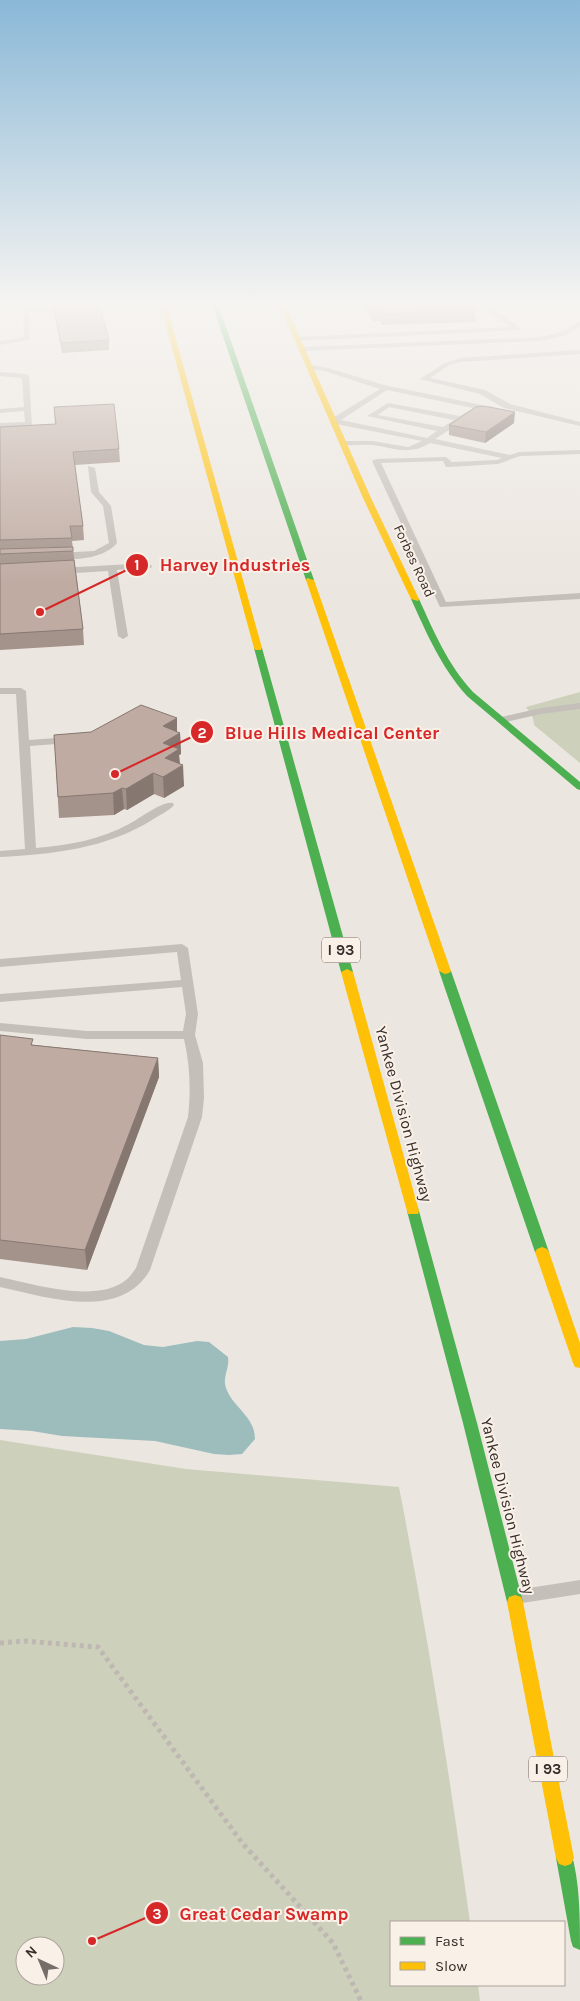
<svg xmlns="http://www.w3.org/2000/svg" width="580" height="2001" font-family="Karla,sans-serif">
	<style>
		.green { fill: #cdd1bb; fill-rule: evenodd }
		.water { fill: #9dbdbd }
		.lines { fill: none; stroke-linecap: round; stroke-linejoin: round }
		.path { stroke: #beb7b2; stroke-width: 5; stroke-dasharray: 4 4; stroke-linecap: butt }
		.lane { fill: #c5bfba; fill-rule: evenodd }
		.fast { fill: #4caf50; fill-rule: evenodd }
		.slow { fill: #ffc107; fill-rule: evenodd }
		.wall { fill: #a4938b }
		.shaded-wall { fill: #867871 }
		.building { fill: #bfaba2; stroke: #867871 }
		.labels { text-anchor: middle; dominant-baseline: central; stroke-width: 4; stroke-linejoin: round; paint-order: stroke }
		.far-street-label { font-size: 14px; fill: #362c28; stroke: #f9f1e8 }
		.shield { fill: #f9f1e8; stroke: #706762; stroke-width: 1 }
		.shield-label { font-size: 15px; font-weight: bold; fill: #362c28 }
		.street-label { font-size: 16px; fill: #362c28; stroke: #f9f1e8 }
		.leader { fill: none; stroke: #d62828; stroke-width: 2 }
		.callout-dot { fill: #d62828; stroke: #f9f1e8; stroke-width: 2 }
		.mark-label { font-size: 15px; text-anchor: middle; font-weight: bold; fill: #fff }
		.callout-label { font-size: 18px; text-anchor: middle; font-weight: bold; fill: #d62828; stroke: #f9f1e8; stroke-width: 4; stroke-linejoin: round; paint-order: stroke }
	</style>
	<rect width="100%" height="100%" fill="#ece6e0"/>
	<path class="green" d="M580,692V763L534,725L533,718L526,707Z
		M0,1440L186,1469L399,1487C427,1631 450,1777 470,1922H391V1985H478L480,2001H0ZM25,1946H55V1976H25Z"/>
	<path class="water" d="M73,1327L92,1328L109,1331L144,1345L163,1347L197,1341L209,1342L228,1357C230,1368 222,1377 226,1388C233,1408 255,1416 255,1439L242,1454L229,1455L214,1454L155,1441L62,1436L32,1431L0,1429V1341L26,1339Z"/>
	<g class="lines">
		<path class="path" d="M0,1643L24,1641L98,1647L243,1844L333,1943L361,2001"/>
		<path class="lane" d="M483,304H489C497,316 511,318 520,329L519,330L297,341L294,339L297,337L512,327L491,314Z
			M573,304H579L580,312L578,311Z
			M0,307L70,308L73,310L70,312L29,311V340L0,345V341L24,337L23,311H0Z
			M580,321V326L566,335L541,341L302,351L299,349L302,347L541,337L562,332Z
			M580,350V354L461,362L449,365L430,378L485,390L510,404L580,422V426L504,408L480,394L420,379L445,363L461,358Z
			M309,365L328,368L384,385L482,405V409L435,439L510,455L519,452L580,450V454L520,456L498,464L449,467H446L443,461L381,463L446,602L580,593V599L440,607L372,461L376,459L446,457L452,462L497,460L502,458L430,443C409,456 395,448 373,445C362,444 352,446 341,445V441H372L408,447L422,441L331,423V419L380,389L325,371L307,368L306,367ZM387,390L473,408L460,416L388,403L367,416L437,431L427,438L341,420ZM389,407L454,420L443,427L378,415Z
			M0,372L25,374L29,376L32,426L0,427V423L25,422L24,411L0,413V409L24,407L22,378L0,376Z
			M88,466L95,468L99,492L111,506L117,543C104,559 73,561 54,558V554L57,553L94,551L109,543L103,506L91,492Z
			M148,563L152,566L151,568L117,570L128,636L123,639L118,636L108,571L60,574L56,571L60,568Z
			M0,688H21L26,691L29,740L69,737L74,740L69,743L30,746L36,848C69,845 100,840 129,824C139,819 163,800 173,803L174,805C169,811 159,815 152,820C105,849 54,854 0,857V851L25,849L16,694H0Z
			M580,703V709L541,714L501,723L496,720L497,718L541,708Z
			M182,944L188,948L198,1014L195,1035L203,1063L204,1098L202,1117L150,1270C120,1322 47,1297 0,1287V1277C33,1284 97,1304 126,1280C130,1277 133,1272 136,1268L188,1117C191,1090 190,1065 184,1039H87L0,1031V1023L87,1031H183L186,1014L182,987L0,1002V994L181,980L177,952L0,967V959Z
			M580,1580V1594L516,1604L510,1602L507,1597L510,1592L516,1590Z"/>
		<path class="fast" d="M212,304H218L314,580L313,582L306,580Z
			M412,597L419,599C434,632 448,665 473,692L580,782V790L577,789L467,696C441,667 427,634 411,599Z
			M258,645L262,648L353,972L351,974H343L341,972L254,648Z
			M445,968L451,971L549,1252L547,1255H537L535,1252L439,971Z
			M413,1207L418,1208L419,1211L477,1423L523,1602L521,1607L515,1609L509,1607L507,1602L463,1423L407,1211L408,1208Z
			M565,1850L571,1852C580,1882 580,1918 580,1950L573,1947L571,1941L556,1858L559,1852Z"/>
		<path class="slow" d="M160,304H166L262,648L261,650H255L254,648Z
			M279,304H285L371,498L419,599L418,601L411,599L363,498Z
			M307,578L314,580L451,971L449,973L445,974L439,971L306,580Z
			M347,969L353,972L419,1211L418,1214H408L407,1211L341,972Z
			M542,1247L547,1249L549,1252L580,1343V1368L575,1367L573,1363L535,1252L537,1249Z
			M515,1595L521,1597L523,1602L574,1858L571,1864L565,1866L559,1864L556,1858L507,1602L509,1597Z"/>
	</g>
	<path class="wall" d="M52,304H99L109,340V350L62,353L54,313L53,306H52Z
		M349,304H472L476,310L475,322L382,325L380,321H373L369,313H367L363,306H350Z
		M54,407L119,449L120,462L75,465L83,526L84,540L72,541L83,629L84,645L0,650V427L55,424Z
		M514,423L485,443L449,435V425Z
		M91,732H177L180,733L181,754L179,755L180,764L184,786L164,798L154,794L127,810L124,809L114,815L59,818L54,735Z
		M0,1035L34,1045L158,1058L159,1077L87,1270L0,1259Z"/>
	<path class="shaded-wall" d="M515,412L514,423L485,443L486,432Z
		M177,718V734L180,733L181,754L179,755L180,767L183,765L184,786L164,798L163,777V726Z
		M153,773L154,794L127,810L126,789Z
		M122,788L124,809L114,815L113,793Z
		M158,1058L159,1077L87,1270L85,1250Z"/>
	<path class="building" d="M53,304H99L109,340L61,343Z
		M370,304H472L476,310L382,314L380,310H373Z
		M114,404L119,449L73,452L83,526H70L72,538L0,540V427L56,424L54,407Z
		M484,406L515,412L486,432L449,425L476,407Z
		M73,547V551L0,554V549Z
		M74,560L83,629L0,634V564Z
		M141,705L177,718L163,726L180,733L163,743L179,749L165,758L183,765L163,777L153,773L126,789L122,788L113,793L58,797L54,735L91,732Z
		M0,1035L33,1039L31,1045L158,1058L85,1250L0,1240Z"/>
	<linearGradient id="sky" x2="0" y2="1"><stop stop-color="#8ab8d7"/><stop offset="0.52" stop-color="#f6f4f1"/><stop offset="1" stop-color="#f6f4f1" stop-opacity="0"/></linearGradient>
	<rect width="580" height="584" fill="url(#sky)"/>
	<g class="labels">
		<g class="far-street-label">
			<text transform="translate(414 561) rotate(65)">Forbes Road</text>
		</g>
		<g class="shield">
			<rect x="322" y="937.5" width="38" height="25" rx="4"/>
			<rect x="529" y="1756.5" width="38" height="25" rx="4"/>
		</g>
		<g class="shield-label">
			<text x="341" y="950">I 93</text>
			<text x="548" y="1769">I 93</text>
		</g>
		<g class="street-label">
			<text transform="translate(404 1114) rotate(75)">Yankee Division Highway</text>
			<text transform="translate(508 1506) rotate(76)">Yankee Division Highway</text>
		</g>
	</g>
	<path class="leader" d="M40 612L137 565M115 774L202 732M92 1941L157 1913"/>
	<g class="callout-dot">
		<circle cx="40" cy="612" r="5"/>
		<circle cx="115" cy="774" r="5"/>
		<circle cx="92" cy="1941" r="5"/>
		<circle cx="137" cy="565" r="12"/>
		<circle cx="202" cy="732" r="12"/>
		<circle cx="157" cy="1913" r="12"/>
	</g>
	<g class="mark-label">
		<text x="137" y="570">1</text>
		<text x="202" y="738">2</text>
		<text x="157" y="1919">3</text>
	</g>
	<g class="callout-label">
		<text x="235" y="571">Harvey Industries</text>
		<text x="332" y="739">Blue Hills Medical Center</text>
		<text x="264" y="1920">Great Cedar Swamp</text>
	</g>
	<rect x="390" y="1921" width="175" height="65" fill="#f9f1e8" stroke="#aba29b"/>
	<rect x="400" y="1937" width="25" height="8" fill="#4caf50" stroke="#aba29b"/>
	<text x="435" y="1946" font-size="15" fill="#362c28">Fast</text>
	<rect x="400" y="1962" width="25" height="8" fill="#ffc107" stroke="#aba29b"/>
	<text x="435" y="1971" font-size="15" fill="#362c28">Slow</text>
	<g transform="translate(40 1961) rotate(316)"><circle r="24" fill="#f9f1e8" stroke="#aba29b"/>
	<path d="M0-4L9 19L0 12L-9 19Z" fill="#766d68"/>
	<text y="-8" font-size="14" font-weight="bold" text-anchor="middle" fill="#362c28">N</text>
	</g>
</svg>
